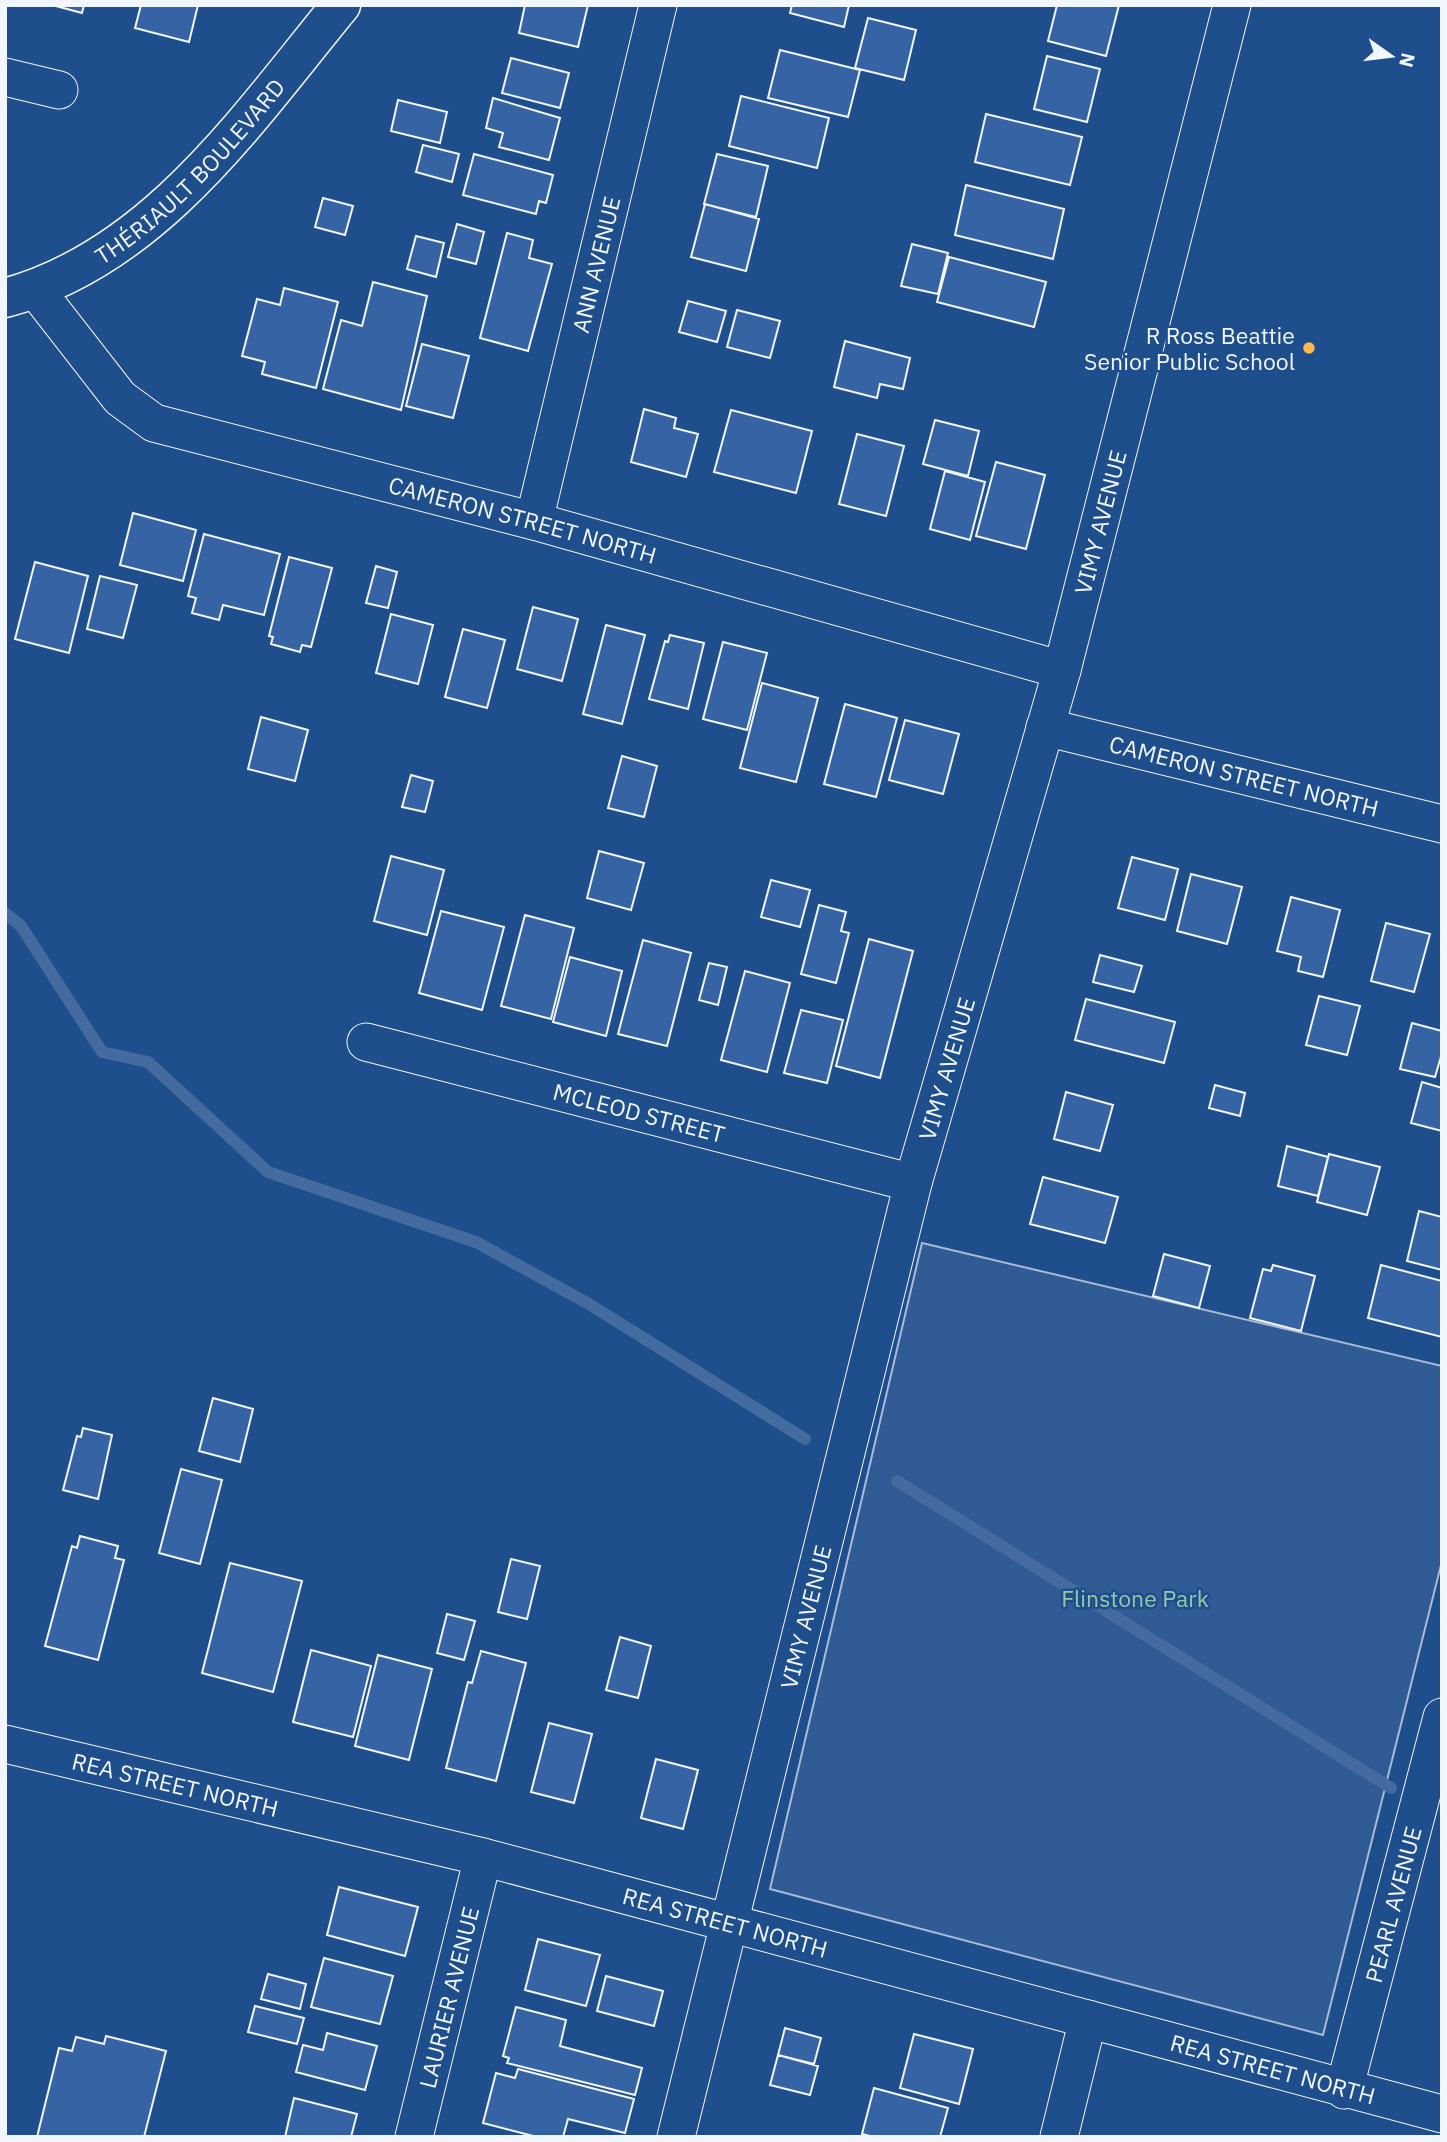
<svg xmlns="http://www.w3.org/2000/svg" width="1447" height="2142" font-family="'IBM Plex Sans',sans-serif">
	<style>
		.built { fill: #305b95; stroke: #a8bbd7; stroke-width: 2 }
		.lines { fill: none; stroke-linecap: round; stroke-linejoin: round }
		.stream { stroke: #446ba0; stroke-width: 12 }
		.building { fill: #3563a3; stroke: #f2f6ff; stroke-width: 2 }
		.street-casing { stroke: #f2f6ff; stroke-width: 39 }
		.secondary-casing { stroke: #f2f6ff; stroke-width: 41 }
		.street { stroke: #1f4e8c; stroke-width: 37 }
		.secondary { stroke: #1f4e8c; stroke-width: 38 }
		.poi-dot { fill: #ffb74d; stroke: #1f4e8c; stroke-width: 2.5 }
		.labels { text-anchor: middle; dominant-baseline: central; stroke-width: 5; stroke-linejoin: round; paint-order: stroke }
		.street-label { font-size: 23px; fill: #f2f6ff; stroke: #1f4e8c }
		.poi-label { font-size: 23px; fill: #f2f6ff; stroke: #1f4e8c; text-anchor: end }
		.park-label { font-size: 23px; fill: #97c8a6; stroke: #1f4e8c }
	</style>
	<rect width="100%" height="100%" fill="#1f4e8c"/>
	<path class="built" d="M922,1243L1442,1366V1561L1323,2035L770,1889Z"/>
	<g class="lines">
		<path class="stream" d="M5,913L21,926L102,1052L148,1062L268,1172L476,1242L589,1304L805,1439
			M897,1481L1391,1788"/>
	</g>
	<path class="building" d="M52,5H84L82,13Z
		M141,5H198L189,42L135,28Z
		M525,5H588L578,47L519,33Z
		M792,5H849L844,27L790,13Z
		M1057,5H1119L1106,56L1048,41Z
		M868,18L916,30L904,80L855,68Z
		M780,50L860,70L848,117L768,98Z
		M1047,56L1100,69L1087,122L1034,109Z
		M511,58L569,73L560,108L502,93Z
		M741,96L829,118L817,168L729,146Z
		M493,98L560,118L549,160L499,147L503,133L486,128Z
		M398,100L447,112L440,143L391,131Z
		M986,114L1082,137L1070,185L975,162Z
		M423,145L459,154L452,182L416,172Z
		M474,154L553,175L546,203L539,201L536,214L463,195Z
		M717,154L768,166L756,217L704,204Z
		M966,185L1064,209L1053,259L955,235Z
		M323,198L353,206L345,235L315,227Z
		M705,204L759,219L746,271L691,257Z
		M457,224L484,232L476,264L448,257Z
		M507,233L533,240L529,258L552,264L528,351L480,338Z
		M416,236L444,243L436,277L407,269Z
		M912,244L948,253L938,294L901,286Z
		M949,257L1046,282L1034,327L937,302Z
		M373,282L427,296L401,410L323,389L341,320L362,326Z
		M284,288L338,302L316,388L262,374L265,362L242,356L257,299L280,305Z
		M688,301L726,311L717,342L679,332Z
		M737,310L780,321L770,358L727,347Z
		M845,341L910,358L903,389L880,384L877,398L834,387Z
		M422,344L469,356L453,418L406,406Z
		M644,409L676,418L674,428L698,434L686,477L631,462Z
		M731,410L812,431L796,493L714,472Z
		M935,420L979,431L968,476L923,464Z
		M857,434L904,446L886,516L839,504Z
		M996,462L1045,475L1026,549L976,536Z
		M945,471L985,482L970,540L930,529Z
		M133,513L196,530L183,581L120,565Z
		M204,534L280,554L264,615L223,605L219,620L192,613L196,598L188,596Z
		M289,557L332,568L311,647L302,645L300,652L271,644L273,637L269,636Z
		M35,562L88,576L69,653L15,639Z
		M376,566L397,572L388,608L366,603Z
		M100,576L137,585L123,638L87,629Z
		M533,607L578,619L562,681L517,669Z
		M391,614L433,625L418,684L376,673Z
		M606,625L645,635L622,724L583,714Z
		M463,629L505,640L487,708L445,697Z
		M670,635L704,643L688,709L649,699L665,641L668,642Z
		M723,642L767,653L747,730L703,719Z
		M762,683L818,698L796,782L740,768Z
		M845,704L897,718L876,797L824,784Z
		M261,717L308,730L295,781L248,769Z
		M905,720L959,734L943,794L889,780Z
		M622,756L657,766L644,817L608,808Z
		M411,775L433,781L425,812L402,807Z
		M599,851L644,863L631,910L587,898Z
		M391,856L444,870L427,935L374,921Z
		M1132,857L1178,869L1165,920L1118,908Z
		M1191,874L1242,887L1227,944L1177,931Z
		M771,880L810,890L800,927L761,917Z
		M1291,897L1340,910L1323,977L1298,971L1301,957L1277,951Z
		M819,905L846,912L841,931L849,933L836,983L801,974Z
		M441,911L504,927L482,1010L419,993Z
		M525,915L574,928L551,1019L501,1006Z
		M1386,923L1430,934L1414,992L1371,981Z
		M869,939L913,951L880,1078L836,1066Z
		M643,940L691,953L667,1046L618,1034Z
		M1100,955L1142,966L1134,992L1093,982Z
		M570,957L622,971L606,1036L553,1022Z
		M709,963L727,967L718,1005L699,1000Z
		M745,971L790,983L767,1072L721,1060Z
		M1319,996L1360,1006L1347,1055L1306,1045Z
		M1086,999L1175,1022L1164,1063L1075,1040Z
		M801,1010L843,1020L827,1083L784,1073Z
		M1412,1023L1442,1031V1053L1435,1077L1400,1069Z
		M1422,1082L1442,1088V1131L1411,1123Z
		M1215,1085L1245,1093L1240,1116L1209,1108Z
		M1066,1092L1113,1105L1100,1151L1054,1139Z
		M1287,1146L1328,1157L1318,1196L1278,1186Z
		M1329,1154L1380,1167L1367,1215L1317,1202Z
		M1043,1177L1118,1197L1105,1243L1030,1224Z
		M1419,1211L1442,1217V1270L1407,1261Z
		M1164,1254L1210,1266L1199,1308L1153,1296Z
		M1273,1265L1315,1276L1301,1331L1250,1318L1263,1269L1271,1271Z
		M1381,1265L1442,1281V1337L1368,1318Z
		M213,1398L253,1409L240,1462L199,1451Z
		M83,1428L112,1435L98,1499L63,1490L77,1436L81,1437Z
		M181,1469L222,1480L200,1564L159,1553Z
		M80,1536L118,1546L115,1558L124,1560L98,1660L45,1646L72,1546L77,1548Z
		M511,1559L540,1566L527,1619L498,1612Z
		M230,1563L302,1581L273,1692L202,1673Z
		M447,1614L475,1621L464,1660L437,1653Z
		M620,1637L651,1646L638,1698L606,1690Z
		M311,1650L371,1666L353,1737L293,1722Z
		M481,1651L526,1663L496,1781L446,1768L468,1682L472,1683Z
		M378,1655L432,1669L409,1760L355,1746Z
		M549,1723L592,1734L574,1803L531,1792Z
		M656,1759L698,1770L683,1829L641,1818Z
		M339,1887L418,1907L405,1956L327,1935Z
		M538,1939L600,1955L586,2006L525,1990Z
		M324,1958L393,1976L380,2024L311,2007Z
		M268,1974L306,1984L300,2009L261,1999Z
		M606,1976L663,1991L654,2026L597,2011Z
		M255,2006L304,2018L297,2044L248,2032Z
		M516,2007L566,2020L560,2046L642,2068L635,2095L507,2063L509,2058L503,2056Z
		M785,2028L821,2038L814,2064L778,2055Z
		M327,2033L377,2046L365,2090L296,2072L303,2045L323,2050Z
		M914,2034L973,2049L959,2104L900,2088Z
		M106,2036L166,2051L144,2137H37L59,2048L72,2051L76,2037L104,2044Z
		M778,2055L818,2066L810,2095L770,2085Z
		M518,2069L634,2099L625,2133L568,2119L563,2137H537L483,2123L496,2073L515,2078Z
		M874,2088L948,2108L940,2137H874L862,2134Z
		M294,2098L357,2114L351,2137H285Z"/>
	<g class="lines">
		<g class="street-casing">
			<g id="street">
				<path d="M5,77L59,90"/>
				<path id="s1" d="M36,290L120,398L154,423L534,521L1062,670"/>
				<path id="s2" d="M534,521L658,5"/>
				<path id="s3" d="M1045,727L1442,824"/>
				<path id="s4" d="M366,1042L913,1183"/>
				<path id="s5" d="M5,1744L483,1857L1442,2114"/>
				<path id="s6" d="M1344,2090L1442,1717"/>
				<path id="s7" d="M414,2137L483,1857"/>
				<path id="s8" d="M676,2137L913,1183L1062,670L1232,5"/>
				<path d="M1059,2137L1088,2019"/>
			</g>
		</g>
		<g class="secondary-casing">
			<g id="secondary">
				<path id="s9" d="M5,298C154,258 248,118 341,5"/>
			</g>
		</g>
		<use href="#street" class="street"/>
		<use href="#secondary" class="secondary"/>
	</g>
	<circle class="poi-dot" cx="1309" cy="348" r="7"/>
	<g class="labels">
		<g class="street-label">
			<text stroke="none"><textPath href="#s9" startOffset="228">THÉRIAULT BOULEVARD</textPath></text>
			<text stroke="none"><textPath href="#s2" startOffset="264">ANN AVENUE</textPath></text>
			<text stroke="none"><textPath href="#s1" startOffset="560">CAMERON STREET NORTH</textPath></text>
			<text stroke="none"><textPath href="#s8" startOffset="1670">VIMY AVENUE</textPath></text>
			<text stroke="none"><textPath href="#s3" startOffset="205">CAMERON STREET NORTH</textPath></text>
			<text stroke="none"><textPath href="#s8" startOffset="1102">VIMY AVENUE</textPath></text>
			<text stroke="none"><textPath href="#s4" startOffset="282">MCLEOD STREET</textPath></text>
			<text stroke="none"><textPath href="#s8" startOffset="536">VIMY AVENUE</textPath></text>
			<text stroke="none"><textPath href="#s5" startOffset="175">REA STREET NORTH</textPath></text>
			<text stroke="none"><textPath href="#s6" startOffset="192">PEARL AVENUE</textPath></text>
			<text stroke="none"><textPath href="#s5" startOffset="742">REA STREET NORTH</textPath></text>
			<text stroke="none"><textPath href="#s7" startOffset="144">LAURIER AVENUE</textPath></text>
			<text stroke="none"><textPath href="#s5" startOffset="1309">REA STREET NORTH</textPath></text>
		</g>
		<g class="poi-label">
			<text x="1295" y="335">R Ross Beattie<tspan x="1295" dy="26">Senior Public School</tspan></text>
		</g>
		<g class="park-label">
			<text x="1135" y="1598">Flinstone Park</text>
		</g>
	</g>
	<rect width="1447" height="2142" fill="none" stroke="#f2f6ff" stroke-width="14"/>
	<g transform="translate(1391 56) rotate(104)" stroke="#1f4e8c" stroke-width="5" paint-order="stroke">
	<path d="M0-5L12 26L0 18L-12 26Z" fill="#f2f6ff"/>
	<text y="-10" font-size="19" font-weight="bold" text-anchor="middle" fill="#f2f6ff">N</text>
	</g>
</svg>
